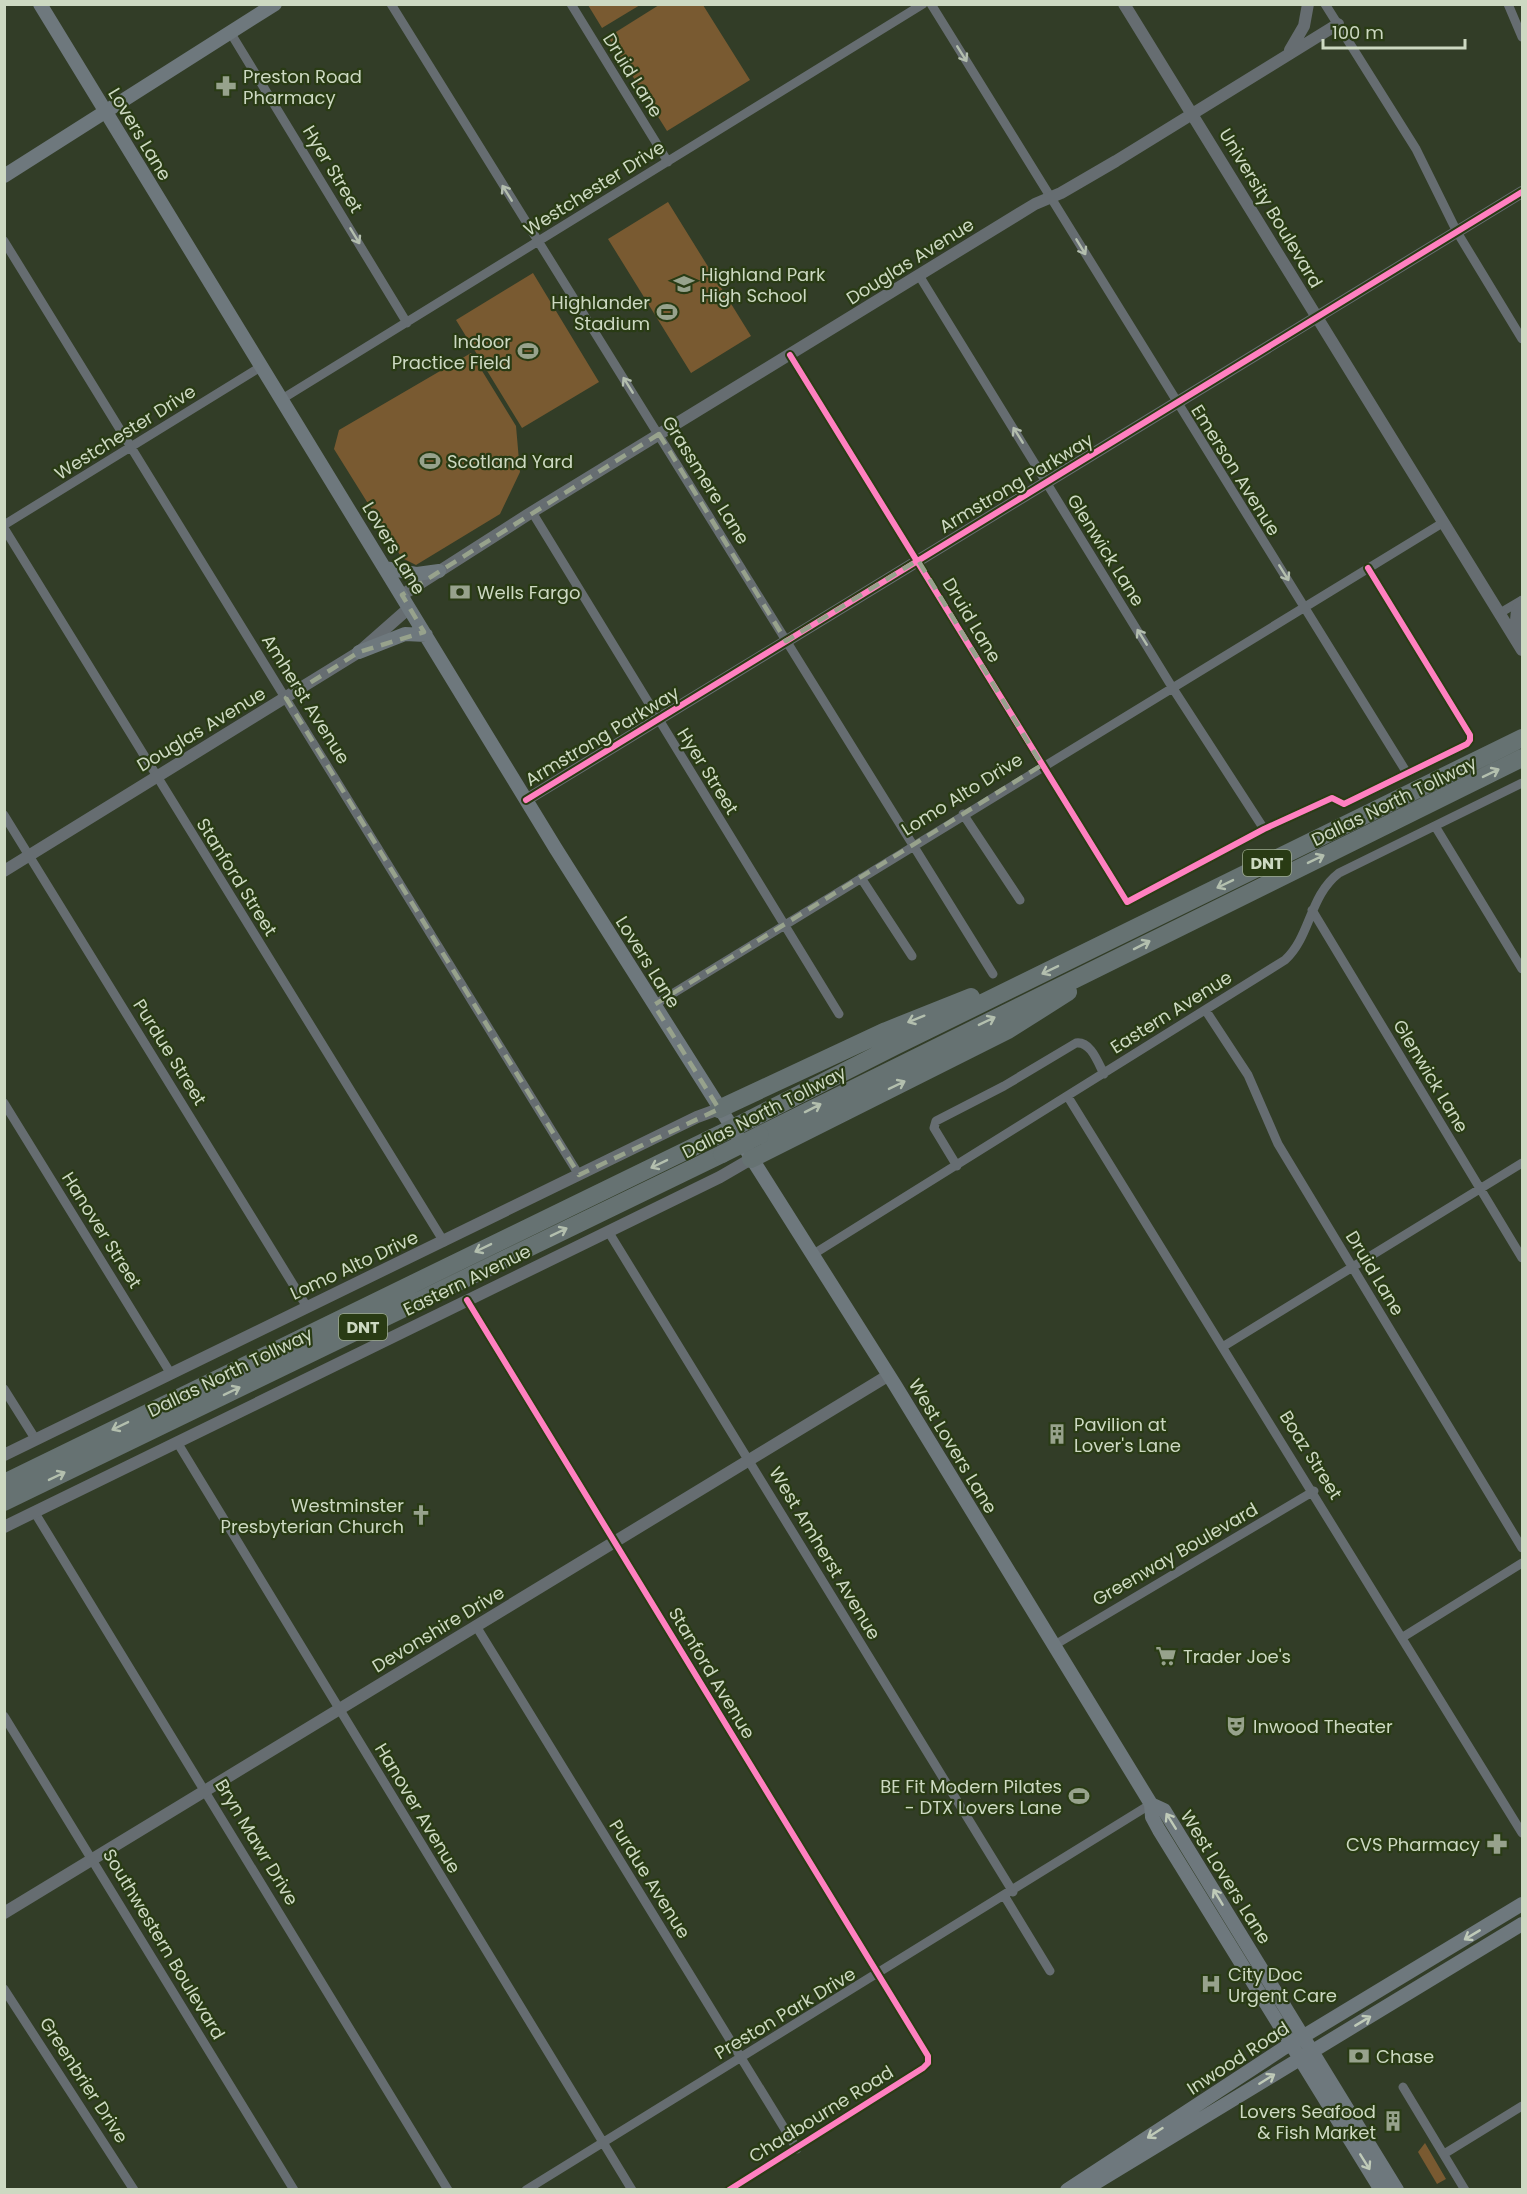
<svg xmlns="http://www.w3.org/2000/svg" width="1527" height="2194" font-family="Poppins,sans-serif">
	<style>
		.green { fill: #795a31 }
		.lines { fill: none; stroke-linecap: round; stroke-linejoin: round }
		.minor { stroke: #666d71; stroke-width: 9 }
		.tertiary { stroke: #666d71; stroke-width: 12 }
		.secondary { stroke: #6e787d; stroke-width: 14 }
		.motorway { stroke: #667272; stroke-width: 18 }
		.motorway-bridge { stroke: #667272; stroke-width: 18 }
		.cycleway-casing { stroke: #293b14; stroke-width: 10 }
		.cycleway { stroke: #ff80c0; stroke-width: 6 }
		.oneway { stroke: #b3beae }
		.oneway2 { stroke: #b3bfae }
		.oneway3 { stroke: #bfcab8 }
		.marked { fill: none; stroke: #97a28c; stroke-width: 4.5; stroke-dasharray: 12 8; stroke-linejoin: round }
		.labels { text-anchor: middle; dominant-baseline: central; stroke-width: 4.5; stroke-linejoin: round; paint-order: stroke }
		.shield { fill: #293b14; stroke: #9caa8e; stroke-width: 1.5 }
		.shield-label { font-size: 16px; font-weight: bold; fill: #cdd9c2 }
		.street-label { font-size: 18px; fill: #cdd9c2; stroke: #293b14 }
		.poi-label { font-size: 18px; fill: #cdd9c2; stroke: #293b14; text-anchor: start }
	</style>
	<rect width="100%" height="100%" fill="#323d27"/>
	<path class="green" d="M588,5H640L602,28Z
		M659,5H703L750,80L667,131L608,37Z
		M668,202L751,336L691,373L608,239Z
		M533,273L599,382L522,428L456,320Z
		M471,353L516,426L520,472L500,514L416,565L402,558L334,449L339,430Z
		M1425,2143L1446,2179L1437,2184L1418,2152Z"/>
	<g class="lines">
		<path class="minor" d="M391,4L993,974
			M571,4L668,162
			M931,4L1407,773
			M1325,4L1416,149L1457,232L1522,339
			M1508,4L1522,37
			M230,32L407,323
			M4,241L579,1175
			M920,277L1172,687L1264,829
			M790,355L1127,902L1264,829L1332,798L1344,804L1467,744L1470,740V735L1368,568
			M282,399L923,4
			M532,512L839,1014
			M4,525L262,366
			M4,528L444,1242
			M1500,613L1522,600
			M963,814L1020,900
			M4,815L307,1307
			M1435,826L1522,969
			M861,878L912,956
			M1312,910L1522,1258
			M654,1005L1444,522
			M1206,1011L1248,1075L1278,1144L1522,1548
			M1068,1097L1522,1833
			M4,1103L171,1374
			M957,1166L934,1128L936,1121L1004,1086L1076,1043C1091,1041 1098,1063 1104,1074
			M608,1231L1013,1892
			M812,1255L1285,960C1311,936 1309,896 1339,873L1522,783
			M467,1300L928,2056V2063L923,2068L729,2190
			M1224,1346L1522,1163
			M4,1389L36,1440
			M177,1442L632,2190
			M35,1513L448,2190
			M476,1626L797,2149
			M1403,1637L1522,1563
			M1053,1646L1314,1491
			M4,1716L294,2190
			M1005,1897L1050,1971
			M4,1989L134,2190
			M1403,2087L1465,2190
			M1444,2154L1522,2106
			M526,2190L1151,1804"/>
		<path class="tertiary" d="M1124,4L1522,650
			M1290,50L1304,26L1308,4
			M402,595L532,512L1035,204L1061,193L1116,161L1338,24
			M1520,640C1516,626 1513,613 1522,602
			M526,800L1522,192
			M4,871L359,652L409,608
			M4,1455L697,1117L719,1109
			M4,1527L720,1177L751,1159
			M4,1913L889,1375"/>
		<path class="secondary" d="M40,4L556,849L895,1385L1151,1804L1152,1817L1159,1830L1381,2190
			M4,176L275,4
			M386,568L417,574L439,571
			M359,652L405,634L426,635
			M1151,1804L1164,1810L1397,2190
			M1067,2190L1284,2048L1522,1904
			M1084,2190L1522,1924"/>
		<path class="motorway" d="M719,1109L886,1031L971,997
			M751,1119L895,1046L1522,738
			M760,1135L1522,758
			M751,1159L1008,1030L1068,992
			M4,1483L712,1138
			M4,1502L722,1154"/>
		<path class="motorway-bridge" d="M712,1138L751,1119
			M722,1154L760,1135"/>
		<g class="cycleway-casing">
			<path id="cycleway" d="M790,355L1127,902L1264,829L1332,798L1344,804L1467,744L1470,740V735L1368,568
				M526,800L1522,192
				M467,1300L928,2056V2063L923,2068L729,2190"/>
		</g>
		<use href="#cycleway" class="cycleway"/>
	</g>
	<defs><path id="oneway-shaft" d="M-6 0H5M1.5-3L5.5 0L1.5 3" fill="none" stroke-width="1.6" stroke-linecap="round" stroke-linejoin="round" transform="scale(1.5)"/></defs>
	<g class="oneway">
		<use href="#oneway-shaft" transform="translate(962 54) rotate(58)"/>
		<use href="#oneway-shaft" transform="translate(507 193) rotate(-122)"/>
		<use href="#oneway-shaft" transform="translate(355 236) rotate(59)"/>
		<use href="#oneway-shaft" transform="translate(1081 247) rotate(59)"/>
		<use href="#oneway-shaft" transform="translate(628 385) rotate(-122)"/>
		<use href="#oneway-shaft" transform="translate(1018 435) rotate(-122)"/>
		<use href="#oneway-shaft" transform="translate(1284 573) rotate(58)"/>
		<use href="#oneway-shaft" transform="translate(1142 637) rotate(-122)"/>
	</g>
	<g class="oneway2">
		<use href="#oneway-shaft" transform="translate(1491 773) rotate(-26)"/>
		<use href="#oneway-shaft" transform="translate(1316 859) rotate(-26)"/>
		<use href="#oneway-shaft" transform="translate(1225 884) rotate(154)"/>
		<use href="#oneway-shaft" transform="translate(1142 945) rotate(-27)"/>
		<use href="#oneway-shaft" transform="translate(1050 970) rotate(154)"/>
		<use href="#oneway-shaft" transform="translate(916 1019) rotate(158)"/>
		<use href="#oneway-shaft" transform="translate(987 1021) rotate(-26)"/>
		<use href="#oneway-shaft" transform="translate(897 1085) rotate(-26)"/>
		<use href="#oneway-shaft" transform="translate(813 1108) rotate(-27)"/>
		<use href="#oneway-shaft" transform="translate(659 1164) rotate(154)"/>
		<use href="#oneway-shaft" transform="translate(559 1232) rotate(-26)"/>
		<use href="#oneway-shaft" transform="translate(483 1248) rotate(154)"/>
		<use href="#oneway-shaft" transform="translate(232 1391) rotate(-26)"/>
		<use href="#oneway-shaft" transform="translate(120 1426) rotate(154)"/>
		<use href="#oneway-shaft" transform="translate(57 1476) rotate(-26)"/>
	</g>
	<g class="oneway3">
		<use href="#oneway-shaft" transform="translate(1171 1821) rotate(-122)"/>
		<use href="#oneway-shaft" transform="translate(1218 1897) rotate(-121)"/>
		<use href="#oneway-shaft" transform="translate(1472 1935) rotate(149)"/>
		<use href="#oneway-shaft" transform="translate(1363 2021) rotate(-31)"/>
		<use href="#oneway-shaft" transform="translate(1267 2079) rotate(-32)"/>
		<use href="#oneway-shaft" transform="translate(1155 2133) rotate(147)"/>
		<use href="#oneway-shaft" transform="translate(1365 2162) rotate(58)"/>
	</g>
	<path class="marked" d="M659,434L786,641L918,560L1042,765L654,1005L719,1109L579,1175L286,698L359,652L424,632L402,595Z"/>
	<defs>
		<g id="pharmacy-bare" transform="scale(1.62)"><path d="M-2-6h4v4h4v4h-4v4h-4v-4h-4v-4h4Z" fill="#97a28c" stroke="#293b14" stroke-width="2.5" paint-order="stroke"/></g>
		<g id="school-bare" transform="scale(1.62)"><path d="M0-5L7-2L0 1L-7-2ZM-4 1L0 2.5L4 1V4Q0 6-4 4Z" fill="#97a28c" stroke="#293b14" stroke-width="2.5" paint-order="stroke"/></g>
		<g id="stadium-bare" transform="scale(1.62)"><path d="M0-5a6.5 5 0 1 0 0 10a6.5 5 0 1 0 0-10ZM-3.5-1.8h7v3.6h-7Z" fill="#97a28c" stroke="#293b14" stroke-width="2.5" paint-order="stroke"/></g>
		<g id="bank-bare" transform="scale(1.62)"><path d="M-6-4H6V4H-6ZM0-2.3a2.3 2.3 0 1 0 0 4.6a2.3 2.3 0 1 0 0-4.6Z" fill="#97a28c" stroke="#293b14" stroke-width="2.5" paint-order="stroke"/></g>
		<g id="building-bare" transform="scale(1.62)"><path d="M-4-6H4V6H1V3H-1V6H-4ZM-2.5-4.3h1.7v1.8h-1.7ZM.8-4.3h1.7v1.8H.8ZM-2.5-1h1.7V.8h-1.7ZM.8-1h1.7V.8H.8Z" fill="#97a28c" stroke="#293b14" stroke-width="2.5" paint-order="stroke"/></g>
		<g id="church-bare" transform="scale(1.62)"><path d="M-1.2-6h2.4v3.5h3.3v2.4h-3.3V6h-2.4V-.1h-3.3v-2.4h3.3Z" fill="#97a28c" stroke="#293b14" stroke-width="2.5" paint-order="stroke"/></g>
		<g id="supermarket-bare" transform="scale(1.62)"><path d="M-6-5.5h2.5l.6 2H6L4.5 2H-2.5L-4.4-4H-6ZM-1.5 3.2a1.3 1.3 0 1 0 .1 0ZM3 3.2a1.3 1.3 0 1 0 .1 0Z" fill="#97a28c" stroke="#293b14" stroke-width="2.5" paint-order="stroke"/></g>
		<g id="theatre-bare" transform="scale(1.62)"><path d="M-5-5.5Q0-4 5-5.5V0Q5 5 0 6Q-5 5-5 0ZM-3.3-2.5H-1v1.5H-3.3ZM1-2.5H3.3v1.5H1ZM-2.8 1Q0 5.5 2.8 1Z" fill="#97a28c" stroke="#293b14" stroke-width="2.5" paint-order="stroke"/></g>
		<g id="hospital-bare" transform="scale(1.62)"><path d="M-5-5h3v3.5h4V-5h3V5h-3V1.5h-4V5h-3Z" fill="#97a28c" stroke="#293b14" stroke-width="2.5" paint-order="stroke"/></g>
	</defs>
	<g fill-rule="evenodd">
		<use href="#pharmacy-bare" x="226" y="86"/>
		<use href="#school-bare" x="684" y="284"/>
		<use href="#stadium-bare" x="667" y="312"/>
		<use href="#stadium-bare" x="528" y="351"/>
		<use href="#stadium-bare" x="430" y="461"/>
		<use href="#bank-bare" x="460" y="592"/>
		<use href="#building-bare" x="1057" y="1434"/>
		<use href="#church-bare" x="421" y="1515"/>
		<use href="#supermarket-bare" x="1166" y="1656"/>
		<use href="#theatre-bare" x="1236" y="1726"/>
		<use href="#stadium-bare" x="1079" y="1796"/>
		<use href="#pharmacy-bare" x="1497" y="1844"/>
		<use href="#hospital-bare" x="1211" y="1984"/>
		<use href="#bank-bare" x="1359" y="2056"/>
		<use href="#building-bare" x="1393" y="2121"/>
	</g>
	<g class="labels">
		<g class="shield">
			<rect x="1243" y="850" width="48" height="26" rx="4.5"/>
			<rect x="339" y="1314" width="48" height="26" rx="4.5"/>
		</g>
		<g class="shield-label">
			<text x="1267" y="863">DNT</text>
			<text x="363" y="1327">DNT</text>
		</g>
		<g class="street-label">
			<text transform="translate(633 75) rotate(58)">Druid Lane</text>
			<text transform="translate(140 134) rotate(59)">Lovers Lane</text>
			<text transform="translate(333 169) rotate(59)">Hyer Street</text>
			<text transform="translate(594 188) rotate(-32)">Westchester Drive</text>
			<text transform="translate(1271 208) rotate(59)">University Boulevard</text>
			<text transform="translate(910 261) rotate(-32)">Douglas Avenue</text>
			<text transform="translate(125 432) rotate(-32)">Westchester Drive</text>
			<text transform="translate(1236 470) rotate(58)">Emerson Avenue</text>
			<text transform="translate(706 480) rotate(58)">Grassmere Lane</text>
			<text transform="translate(1016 483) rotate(-31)">Armstrong Parkway</text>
			<text transform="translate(394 548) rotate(59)">Lovers Lane</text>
			<text transform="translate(1106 550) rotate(58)">Glenwick Lane</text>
			<text transform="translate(972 620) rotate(59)">Druid Lane</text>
			<text transform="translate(306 699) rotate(58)">Amherst Avenue</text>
			<text transform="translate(201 729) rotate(-31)">Douglas Avenue</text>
			<text transform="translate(602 736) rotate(-31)">Armstrong Parkway</text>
			<text transform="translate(708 771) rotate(58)">Hyer Street</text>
			<text transform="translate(962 794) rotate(-32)">Lomo Alto Drive</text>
			<text transform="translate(1394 801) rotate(-26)">Dallas North Tollway</text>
			<text transform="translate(237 877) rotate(58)">Stanford Street</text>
			<text transform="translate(648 962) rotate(58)">Lovers Lane</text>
			<text transform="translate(1171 1012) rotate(-32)">Eastern Avenue</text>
			<text transform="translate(170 1052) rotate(58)">Purdue Street</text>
			<text transform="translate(1431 1076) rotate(59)">Glenwick Lane</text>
			<text transform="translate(764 1112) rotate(-27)">Dallas North Tollway</text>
			<text transform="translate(102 1230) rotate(58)">Hanover Street</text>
			<text transform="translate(354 1265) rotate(-25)">Lomo Alto Drive</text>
			<text transform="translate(1375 1273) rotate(59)">Druid Lane</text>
			<text transform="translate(467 1280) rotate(-26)">Eastern Avenue</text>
			<text transform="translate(230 1372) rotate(-26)">Dallas North Tollway</text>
			<text transform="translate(953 1446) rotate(59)">West Lovers Lane</text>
			<text transform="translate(1311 1455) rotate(58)">Boaz Street</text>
			<text transform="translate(825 1553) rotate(59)">West Amherst Avenue</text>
			<text transform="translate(1175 1554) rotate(-30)">Greenway Boulevard</text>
			<text transform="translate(438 1629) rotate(-31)">Devonshire Drive</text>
			<text transform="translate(712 1673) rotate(59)">Stanford Avenue</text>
			<text transform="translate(418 1808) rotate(59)">Hanover Avenue</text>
			<text transform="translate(257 1842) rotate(59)">Bryn Mawr Drive</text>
			<text transform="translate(1226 1877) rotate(58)">West Lovers Lane</text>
			<text transform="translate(650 1879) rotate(58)">Purdue Avenue</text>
			<text transform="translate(164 1944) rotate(59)">Southwestern Boulevard</text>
			<text transform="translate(785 2013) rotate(-31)">Preston Park Drive</text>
			<text transform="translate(1238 2058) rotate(-33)">Inwood Road</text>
			<text transform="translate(84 2080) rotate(57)">Greenbrier Drive</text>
			<text transform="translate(821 2114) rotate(-32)">Chadbourne Road</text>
		</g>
		<g class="poi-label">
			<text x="243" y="76">Preston Road<tspan x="243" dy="21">Pharmacy</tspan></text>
			<text x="701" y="274">Highland Park<tspan x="701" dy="21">High School</tspan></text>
			<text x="650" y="302" text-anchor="end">Highlander<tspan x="650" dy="21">Stadium</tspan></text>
			<text x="511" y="341" text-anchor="end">Indoor<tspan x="511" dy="21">Practice Field</tspan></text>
			<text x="447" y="461">Scotland Yard</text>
			<text x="477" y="592">Wells Fargo</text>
			<text x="1074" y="1424">Pavilion at<tspan x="1074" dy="21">Lover's Lane</tspan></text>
			<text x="404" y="1505" text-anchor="end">Westminster<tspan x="404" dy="21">Presbyterian Church</tspan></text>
			<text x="1183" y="1656">Trader Joe's</text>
			<text x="1253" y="1726">Inwood Theater</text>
			<text x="1062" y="1786" text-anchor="end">BE Fit Modern Pilates<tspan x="1062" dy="21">- DTX Lovers Lane</tspan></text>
			<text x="1480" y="1844" text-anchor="end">CVS Pharmacy</text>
			<text x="1228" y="1974">City Doc<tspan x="1228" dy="21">Urgent Care</tspan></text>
			<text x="1376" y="2056">Chase</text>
			<text x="1376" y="2111" text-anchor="end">Lovers Seafood<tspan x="1376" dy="21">&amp; Fish Market</tspan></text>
		</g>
	</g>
	<rect width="1527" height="2194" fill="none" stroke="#cdd9c2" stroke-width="12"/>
	<path d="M1323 39v9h142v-9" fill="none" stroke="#cdd9c2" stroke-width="3"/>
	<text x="1332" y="39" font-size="18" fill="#cdd9c2" stroke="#293b14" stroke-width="4.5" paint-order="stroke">100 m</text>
</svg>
